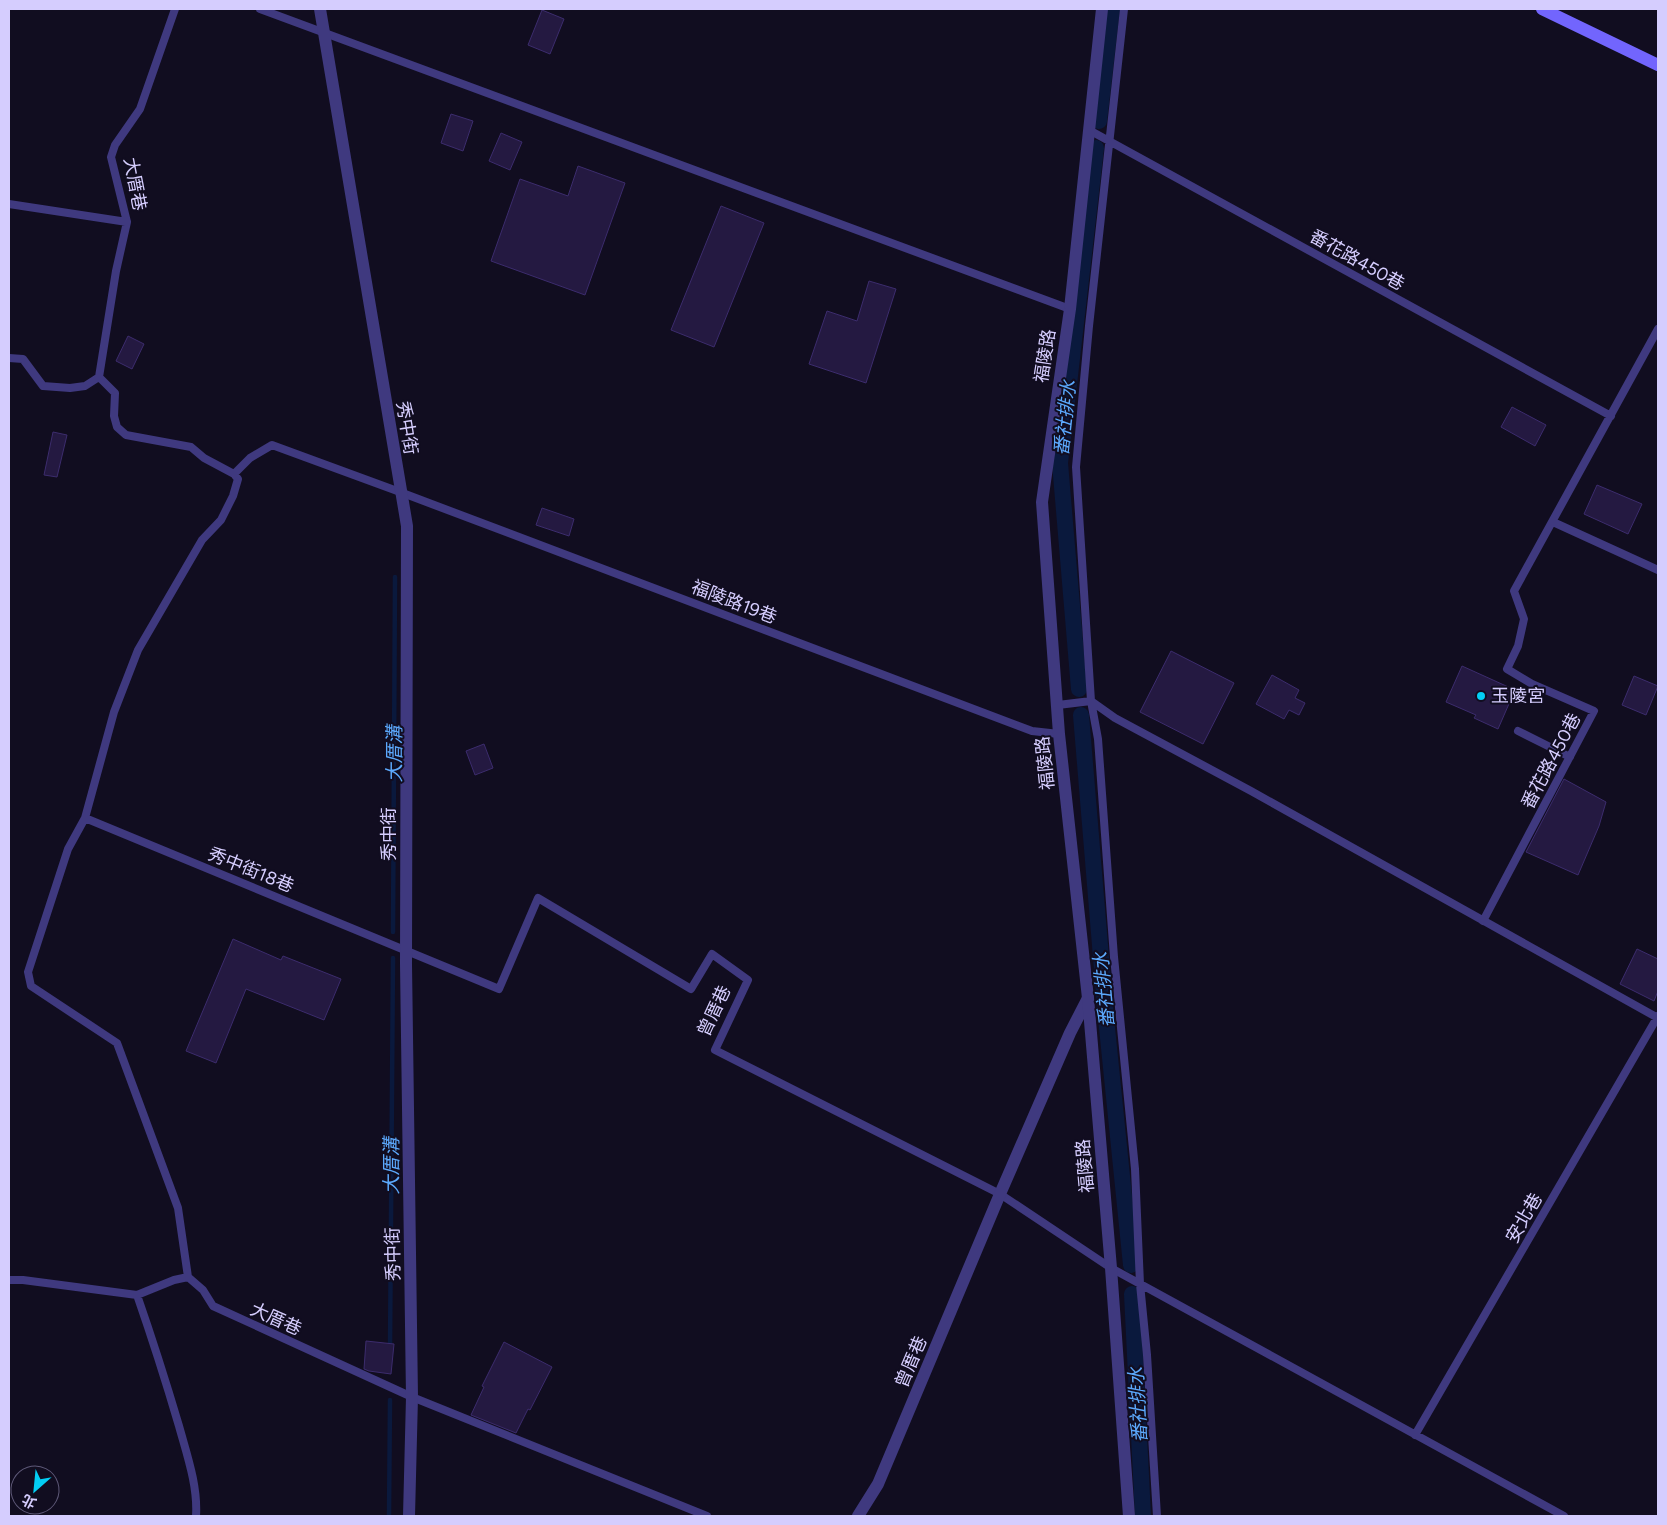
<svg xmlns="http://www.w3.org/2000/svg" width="1667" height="1525" font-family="Figtree,'Noto Sans TC',sans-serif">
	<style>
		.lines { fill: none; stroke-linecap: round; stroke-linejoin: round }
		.stream { stroke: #0a193d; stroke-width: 4.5 }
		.canal { stroke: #0a193d; stroke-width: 16 }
		.building { fill: #241941; stroke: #3c2c6d }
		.service { stroke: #3f397f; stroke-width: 8 }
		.minor { stroke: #3f397f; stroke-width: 12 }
		.tertiary { stroke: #3f397f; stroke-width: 12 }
		.secondary { stroke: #7265fd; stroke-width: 12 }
		.poi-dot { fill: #03cef4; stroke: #110d20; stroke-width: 2 }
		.labels { text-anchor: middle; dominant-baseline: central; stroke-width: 4; stroke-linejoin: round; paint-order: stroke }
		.street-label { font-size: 18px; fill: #d5cdfe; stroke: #110d20 }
		.poi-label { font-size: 18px; fill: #d5cdfe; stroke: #110d20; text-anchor: start }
		.water-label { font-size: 19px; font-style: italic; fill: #5ca9fd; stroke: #110d20 }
	</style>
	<rect width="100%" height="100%" fill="#110d20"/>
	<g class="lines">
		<path class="stream" d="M393,932L395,577
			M390,1349L393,958
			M389,1516L390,1400"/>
		<path class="canal" d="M1099,121L1112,9
			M1079,689L1060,463L1096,148
			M1081,715L1106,1018L1131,1265
			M1132,1294L1143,1516"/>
	</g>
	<path class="building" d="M542,10L564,19L550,54L528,45Z
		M451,114L473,121L463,151L441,143Z
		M501,133L522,142L510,170L489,161Z
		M578,166L625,183L585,295L491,261L520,179L568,196Z
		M721,206L764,223L714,347L671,330Z
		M869,281L896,289L866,383L809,364L827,311L857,321Z
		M128,336L144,344L132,369L116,361Z
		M1512,407L1546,425L1535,446L1501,427Z
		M53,432L67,435L57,477L44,475Z
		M1597,485L1642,504L1628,534L1584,514Z
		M542,508L574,519L569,536L536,525Z
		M1171,651L1234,683L1203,744L1140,712Z
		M1462,666L1515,690L1498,729L1474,718L1476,715L1446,702Z
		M1272,675L1299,690L1295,698L1305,703L1299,715L1289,710L1284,719L1256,704Z
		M1634,676L1658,686L1646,715L1622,705Z
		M484,744L493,768L475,775L466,751Z
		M1564,779L1606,802L1599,826L1578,875L1526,852Z
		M233,939L281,960L283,956L341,979L324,1020L246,989L216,1063L186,1051Z
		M1637,949L1658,959V991L1654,1001L1620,984Z
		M366,1341L394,1344L391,1374L369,1371L364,1369Z
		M504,1342L552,1367L530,1410L528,1409L516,1433L471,1415L484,1387L482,1386Z"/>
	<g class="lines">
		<path class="service" d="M260,9L1070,309
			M1124,9L1089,326L1076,467L1091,701L1098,739L1114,957L1135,1169L1140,1284L1147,1355L1157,1516
			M1089,130L1611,416
			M9,204L127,222
			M9,358L23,359L43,386L70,388L85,386L99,377L115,393L114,416L117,427L126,435L191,447L204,458L234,474L250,458L272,445L400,492L1032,731L1059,734
			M99,377L116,271L127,222L111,157L115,145L140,109L175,9
			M1553,522L1658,570
			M1058,705L1091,701L1115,718L1251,791L1658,1018
			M1518,731L1570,757
			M85,818L499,989L538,898L691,989L712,954L748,980L715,1050L1000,1194L1111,1268L1564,1516
			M1483,921L1594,711L1532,684L1507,669L1518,646L1524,619L1514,591L1658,329
			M188,1277L178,1208L117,1043L31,986L28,972L68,849L85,818L114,712L138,650L202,540L221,520L233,496L238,479L234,474
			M9,1280H23L137,1295L174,1280L188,1277L203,1290L213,1306L412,1397L707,1516
			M137,1295C152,1338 166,1382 179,1426C187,1455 198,1486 196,1516
			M1415,1435L1658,1016"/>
		<path class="minor" d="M320,9L407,526L406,964L412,1397L409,1516
			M858,1516L878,1484L1000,1194L1070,1033L1088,998"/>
		<path class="tertiary" d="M1102,9L1070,309L1042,502L1059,734L1088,998L1111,1268L1129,1516"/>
		<path class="secondary" d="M1542,9L1658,65"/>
	</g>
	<circle class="poi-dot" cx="1481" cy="696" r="5"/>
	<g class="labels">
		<g class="street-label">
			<text transform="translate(135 184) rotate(79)">大厝巷</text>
			<text transform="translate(1357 260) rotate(29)">番花路450巷</text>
			<text transform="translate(1045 356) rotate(-81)">福陵路</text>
			<text transform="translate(407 428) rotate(81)">秀中街</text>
			<text transform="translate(734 602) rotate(21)">福陵路19巷</text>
			<text transform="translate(1551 761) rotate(-62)">番花路450巷</text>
			<text transform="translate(1045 763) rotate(-96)">福陵路</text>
			<text transform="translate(389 834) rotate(-90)">秀中街</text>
			<text transform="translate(251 870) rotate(22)">秀中街18巷</text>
			<text transform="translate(714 1011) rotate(-65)">曾厝巷</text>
			<text transform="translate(1085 1166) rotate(-95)">福陵路</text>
			<text transform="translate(1524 1218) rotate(-60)">安北巷</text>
			<text transform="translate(393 1254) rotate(-91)">秀中街</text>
			<text transform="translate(276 1319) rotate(24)">大厝巷</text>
			<text transform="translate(911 1362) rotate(-67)">曾厝巷</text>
		</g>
		<g class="poi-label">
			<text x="1491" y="696">玉陵宮</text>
		</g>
		<g class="water-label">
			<text transform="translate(1065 418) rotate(-84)">番社排水</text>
			<text transform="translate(394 754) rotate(-90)">大厝溝</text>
			<text transform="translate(1104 990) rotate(-95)">番社排水</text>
			<text transform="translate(391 1166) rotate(-90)">大厝溝</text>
			<text transform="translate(1138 1405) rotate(-93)">番社排水</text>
		</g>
	</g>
	<rect width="1667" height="1525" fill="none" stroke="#d5cdfe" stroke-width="20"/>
	<g transform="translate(35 1490) rotate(207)"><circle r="24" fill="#110d20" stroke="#5f5a79"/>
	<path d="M0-4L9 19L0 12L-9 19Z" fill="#03cef4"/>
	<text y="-8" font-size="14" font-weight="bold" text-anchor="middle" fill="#d5cdfe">北</text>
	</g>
</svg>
